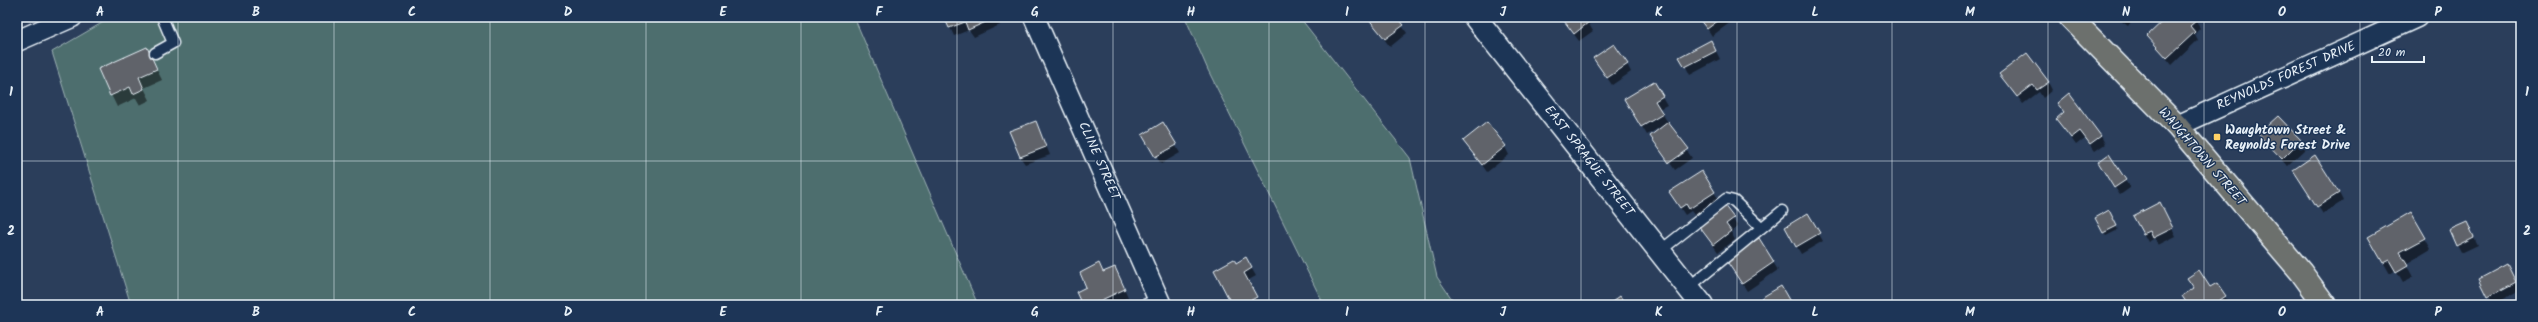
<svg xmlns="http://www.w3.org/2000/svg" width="2538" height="322" font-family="Kalam,sans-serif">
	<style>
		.green { fill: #4e6e6e; stroke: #9bb0b3 }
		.shadow { fill: #0007 }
		.building { fill: #61646b; stroke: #e8f1f8 }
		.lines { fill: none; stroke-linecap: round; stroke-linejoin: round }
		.lane-casing { stroke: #e8f1f8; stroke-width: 13 }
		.street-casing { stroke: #e8f1f8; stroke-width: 23 }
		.secondary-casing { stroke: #e8f1f8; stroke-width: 25 }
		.primary-casing { stroke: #e8f1f8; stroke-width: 25 }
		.lane { stroke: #1d3557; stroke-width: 10 }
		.street { stroke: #1d3557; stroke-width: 20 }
		.secondary { stroke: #1d3557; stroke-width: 22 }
		.primary { stroke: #6c706d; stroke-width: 22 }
		.grid { fill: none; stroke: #e8f1f8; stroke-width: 1; stroke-opacity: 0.55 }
		.poi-dot { fill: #ffd166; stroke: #1d3557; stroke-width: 1.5 }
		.labels { text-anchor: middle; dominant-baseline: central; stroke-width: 3; stroke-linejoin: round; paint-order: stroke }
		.street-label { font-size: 13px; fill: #e8f1f8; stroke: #1d3557 }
		.poi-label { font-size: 13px; font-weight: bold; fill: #e8f1f8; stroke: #1d3557; text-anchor: start }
		.neatline { fill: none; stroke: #e8f1f8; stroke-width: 1.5 }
		.grid-label { font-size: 13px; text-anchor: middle; font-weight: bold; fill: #e8f1f8 }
	</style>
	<rect width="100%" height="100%" fill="#2b3e5b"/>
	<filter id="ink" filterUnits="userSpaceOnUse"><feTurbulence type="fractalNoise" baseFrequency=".025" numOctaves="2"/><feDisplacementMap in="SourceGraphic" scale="8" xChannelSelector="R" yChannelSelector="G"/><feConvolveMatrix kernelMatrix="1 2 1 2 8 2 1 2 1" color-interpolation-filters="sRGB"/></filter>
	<g filter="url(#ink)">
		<path class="green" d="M112,17H854L978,305H131L52,52Z
			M1185,17L1301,19L1410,158L1437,277L1456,305H1324L1208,70Z"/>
		<path class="shadow" d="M945,17H997L1000,25L974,37L969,30L954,36Z
			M1368,17H1396L1407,33L1390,47Z
			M1561,17H1592L1587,21L1593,31L1579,41Z
			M1703,17H1734L1735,19L1712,36L1701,19Z
			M2116,17H2135L2128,26Z
			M2169,17H2193L2200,28L2195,34L2198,40L2172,65L2148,36Z
			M146,48L162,80L144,88L150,100L140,105L136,98L117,107L99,70Z
			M1715,49L1720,59L1690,75L1681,57Z
			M1594,58L1627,64L1631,72L1612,85Z
			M2001,74L2048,82L2052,90L2043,98L2039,92L2023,104Z
			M1654,83L1667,105L1659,109L1692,158L1675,170L1651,136L1664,125L1647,135L1626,100Z
			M2058,103L2101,136L2105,144L2095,151L2085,138L2076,145L2057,119L2064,113Z
			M1036,122L1050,155L1025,164L1020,157Z
			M1163,124L1180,153L1161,164L1143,135Z
			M2260,135L2300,141L2305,149L2287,166Z
			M1465,141L1505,147L1509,155L1487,172Z
			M2109,156L2130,188L2120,195L2103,170Z
			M1701,172L1719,200L1695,216L1691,211L1685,215L1675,200Z
			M2299,178L2339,193L2343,201L2323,214Z
			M1724,206L1738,227L1731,232L1735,240L1718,252L1699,225Z
			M2109,211L2118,230L2106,236L2096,218Z
			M2164,212L2176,236L2158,245L2155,238L2148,242L2134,216Z
			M2411,213L2431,249L2406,264L2413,277L2403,282L2396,270L2390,274L2369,237Z
			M1808,215L1823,241L1801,254L1786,228Z
			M2471,231L2478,245L2461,253L2457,245Z
			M1758,239L1778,270L1747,291L1732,268Z
			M1246,259L1256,276L1247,281L1260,305H1233Z
			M1099,265L1104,273L1119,276L1128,297L1111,305H1084L1088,287Z
			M2512,273L2520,290L2493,304L2489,296Z
			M2188,279L2225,297L2230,305H2188L2194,289Z"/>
		<path class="building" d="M944,17H997L968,30L965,22L949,28Z
			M1367,17H1397L1404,25L1385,39Z
			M1561,17H1585L1589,22L1574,34Z
			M1701,17H1723L1707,29L1699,19Z
			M2167,17H2194L2197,20L2190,26L2195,32L2167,58L2147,36Z
			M1711,40L1716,51L1685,67L1679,57Z
			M1614,44L1628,64L1607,78L1593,58Z
			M147,47L157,69L139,77L144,89L133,94L130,87L110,96L98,69Z
			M2027,53L2049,82L2037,90L2033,85L2017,97L1999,74Z
			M1654,81L1663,96L1655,101L1663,114L1641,127L1624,99Z
			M2069,93L2101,136L2090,144L2080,131L2071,138L2056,119L2064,112L2057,103Z
			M2278,116L2301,140L2282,159L2258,134Z
			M1036,121L1046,147L1020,157L1009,131Z
			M1163,122L1177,145L1155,157L1142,135Z
			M1487,122L1506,146L1482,165L1463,141Z
			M1668,122L1689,149L1669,163L1650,136Z
			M2109,154L2126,180L2114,188L2098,162Z
			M2315,155L2339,193L2317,207L2293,170Z
			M1702,171L1715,192L1689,209L1686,204L1680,208L1669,192Z
			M2160,202L2173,228L2153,238L2150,231L2143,234L2133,216Z
			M1724,205L1734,218L1726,224L1731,231L1713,245L1698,225Z
			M2109,210L2117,226L2103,233L2095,218Z
			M2411,212L2426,238L2400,252L2408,265L2396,272L2389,260L2383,263L2368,237Z
			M1808,213L1820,233L1796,247L1785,227Z
			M2467,222L2474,237L2456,246L2449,230Z
			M1759,238L1774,262L1742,284L1726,260Z
			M1246,257L1252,268L1244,273L1257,297L1242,305H1232L1214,270L1234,259L1236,263Z
			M1099,263L1103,272L1115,267L1125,289L1091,305H1082L1076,292L1086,287L1080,273Z
			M2507,264L2516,282L2488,297L2479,279Z
			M2199,270L2210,287L2217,283L2226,296L2220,300L2224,305H2188L2182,296L2194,288L2187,278Z
			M1781,286L1792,305H1765L1761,298Z
			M17,296L21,305H17Z
			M1620,296L1626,305H1608Z"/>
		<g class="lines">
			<g class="lane-casing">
				<path id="lane" d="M155,53L173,43L162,17
					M1660,251L1726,199L1734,201L1761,227
					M1689,287L1782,211
					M1144,305L1159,299"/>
			</g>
			<g class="street-casing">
				<path id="street" d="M1034,17L1161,305
					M17,41L72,17
					M2177,126L2417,17"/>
			</g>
			<g class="secondary-casing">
				<path id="secondary" d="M1475,17L1702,305"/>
			</g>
			<g class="primary-casing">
				<path id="primary" d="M2070,17L2177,126L2301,272L2325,305"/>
			</g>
			<use href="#lane" class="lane"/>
			<use href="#street" class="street"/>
			<use href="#secondary" class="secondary"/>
			<use href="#primary" class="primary"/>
		</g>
	</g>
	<path class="grid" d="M178,17V305M334,17V305M490,17V305M646,17V305M801,17V305M957,17V305M1113,17V305M1269,17V305M1425,17V305M1581,17V305M1737,17V305M1892,17V305M2048,17V305M2204,17V305M2360,17V305M17,161H2521"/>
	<rect class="poi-dot" x="2213" y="133" width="8" height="8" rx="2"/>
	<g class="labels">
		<g class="street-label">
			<text transform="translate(2286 76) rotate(-24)">REYNOLDS FOREST DRIVE</text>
			<text transform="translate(2202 157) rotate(49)">WAUGHTOWN STREET</text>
			<text transform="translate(1099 161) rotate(66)">CLINE STREET</text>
			<text transform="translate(1589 161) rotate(52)">EAST SPRAGUE STREET</text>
		</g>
		<g class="poi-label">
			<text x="2225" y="130">Waughtown Street &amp;<tspan x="2225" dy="15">Reynolds Forest Drive</tspan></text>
		</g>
	</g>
	<rect width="2538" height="322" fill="none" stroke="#1d3557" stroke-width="44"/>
	<path d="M2372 56v6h52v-6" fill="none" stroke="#e8f1f8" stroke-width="2"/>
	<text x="2378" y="56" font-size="12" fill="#e8f1f8" stroke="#1d3557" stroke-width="3" paint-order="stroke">20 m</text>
	<rect x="22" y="22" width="2494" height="278" class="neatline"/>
	<g class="grid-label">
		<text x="100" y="16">A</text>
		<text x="256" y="16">B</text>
		<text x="412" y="16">C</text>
		<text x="568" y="16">D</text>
		<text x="723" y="16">E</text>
		<text x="879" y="16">F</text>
		<text x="1035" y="16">G</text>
		<text x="1191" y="16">H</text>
		<text x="1347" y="16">I</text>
		<text x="1503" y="16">J</text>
		<text x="1659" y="16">K</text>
		<text x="1815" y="16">L</text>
		<text x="1970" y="16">M</text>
		<text x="2126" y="16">N</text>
		<text x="2282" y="16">O</text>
		<text x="2438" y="16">P</text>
		<text x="11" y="96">1</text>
		<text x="2527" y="96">1</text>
		<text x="11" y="235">2</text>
		<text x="2527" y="235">2</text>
		<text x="100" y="316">A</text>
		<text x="256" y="316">B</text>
		<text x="412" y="316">C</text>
		<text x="568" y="316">D</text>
		<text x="723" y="316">E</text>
		<text x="879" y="316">F</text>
		<text x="1035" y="316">G</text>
		<text x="1191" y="316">H</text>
		<text x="1347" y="316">I</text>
		<text x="1503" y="316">J</text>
		<text x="1659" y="316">K</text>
		<text x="1815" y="316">L</text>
		<text x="1970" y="316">M</text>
		<text x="2126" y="316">N</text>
		<text x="2282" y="316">O</text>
		<text x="2438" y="316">P</text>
	</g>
</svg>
